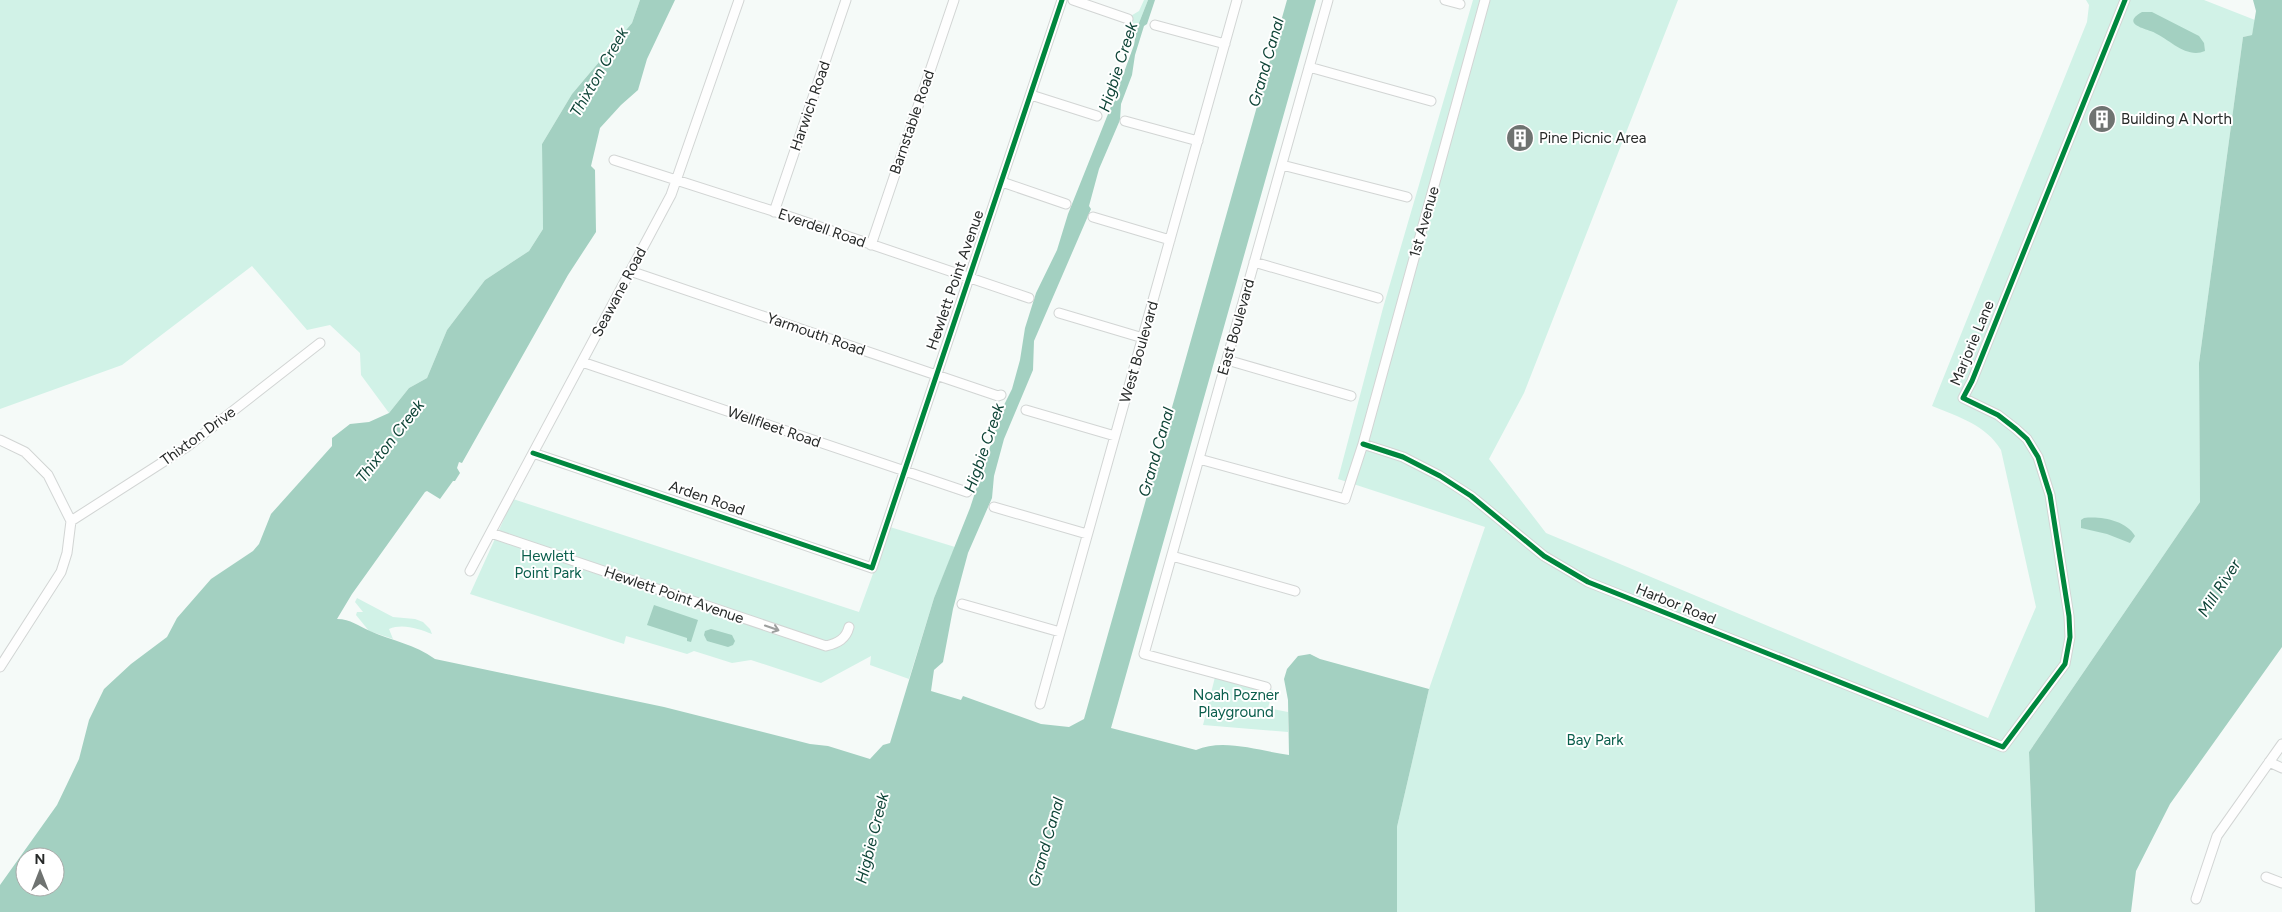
<svg xmlns="http://www.w3.org/2000/svg" width="2282" height="912" font-family="Figtree,sans-serif">
	<style>
		.green { fill: #d1f2e7 }
		.water { fill: #a3d0c1; fill-rule: evenodd }
		.lines { fill: none; stroke-linecap: round; stroke-linejoin: round }
		.minor-casing { stroke: #d2d5d4; stroke-width: 11 }
		.minor { stroke: #fefefe; stroke-width: 9 }
		.cycleway-casing { stroke: #fff; stroke-width: 8 }
		.cycleway { stroke: #00873e; stroke-width: 5 }
		.oneway { stroke: #9d9f9e }
		.labels { text-anchor: middle; dominant-baseline: central; stroke-width: 4; stroke-linejoin: round; paint-order: stroke }
		.street-label { font-size: 15px; fill: #272a29; stroke: #fff }
		.poi-label { font-size: 15px; fill: #272a29; stroke: #fff; text-anchor: start }
		.park-label { font-size: 15px; fill: #0a5e4c; stroke: #fff }
		.water-label { font-size: 16px; font-style: italic; fill: #0e4437; stroke: #fff }
	</style>
	<rect width="100%" height="100%" fill="#f5faf8"/>
	<path class="green" d="M0,0H640L632,23L572,94L542,144L543,229L529,251L485,280L447,330L427,378L409,388L389,413L361,375L360,353L330,325L307,330L252,266L122,365L0,409Z
		M1144,0H1148L1137,28L1134,41L1129,17L1139,11Z
		M1473,0H1678L1524,393L1489,459L1546,533L1988,718L2036,607L2001,450C1986,425 1959,417 1932,406L2087,22L2089,5L2086,0H2204L2255,20L2252,35L2243,37L2199,363L2200,502L2029,752L2035,912H1397V827L1429,689L1485,527L1338,479L1383,308Z
		M513,499L859,612L890,527L955,547L934,598L909,679L870,665L871,656L821,683L751,660L732,663L694,651L687,654L626,636L624,644L470,594Z
		M357,598L393,617L415,619L423,622L430,629L432,634C419,629 403,623 389,629L393,639L369,631L356,615L357,612H363L355,602Z
		M1216,673L1273,690L1268,708L1288,712V732L1203,725Z"/>
	<path class="water" d="M640,0H675L647,59L638,90L621,105L600,128L591,166L595,170L596,232L568,275L462,463L459,462L457,468L460,473L455,481H453L440,499L427,491L425,492L352,594L337,619C351,619 358,626 370,631C392,641 415,644 435,659L664,707L810,744L828,746L870,759L883,745L890,743L934,598L970,508L1003,407L1012,389L1020,360L1025,328L1036,293L1057,250L1068,214L1116,94L1134,45L1137,28L1148,0H1155L1147,24L1144,26L1135,55L1132,75L1121,104L1120,120L1099,169L1089,206L1091,209L1034,341L1033,370L1004,439L994,476L992,498L968,553L953,609L943,662L934,670L931,691L961,700L963,696L1041,724L1069,727L1084,719L1287,0H1316L1111,728L1196,750C1223,738 1260,751 1289,755L1288,700L1284,679L1287,669L1298,656L1310,654L1320,659L1429,689L1397,827V912H0V885L57,805L79,759L89,720L104,689L131,664L167,637L177,618L211,579L253,551L259,544L271,514L332,446V438L350,424L369,422L389,413L409,388L427,378L447,330L485,280L529,251L543,229L542,144L572,94L632,23ZM25,857H55V887H25Z
		M2253,0H2282V647L2170,804L2136,871L2131,912H2035L2029,752L2200,502L2199,363L2243,37L2252,35L2256,11Z
		M2142,12H2152L2199,36L2204,43L2205,51C2187,59 2170,40 2155,33C2148,29 2119,25 2142,12Z
		M2084,518C2100,516 2126,520 2135,536L2130,543L2107,534L2081,528V520Z
		M654,605L698,620L691,642L687,641V638L647,625Z
		M711,629L732,635L735,641L733,645L728,647L707,641L704,635L705,631Z"/>
	<g class="lines">
		<g class="minor-casing">
			<path id="minor" d="M1073,0L1128,19
				M1445,0L1460,4
				M1155,25L1225,44
				M1309,67L1431,101
				M1031,95L1097,116
				M1125,121L1198,141
				M614,160L782,214L1029,298
				M1282,165L1407,197
				M1002,182L1066,204
				M774,212L846,0
				M1093,217L1170,240
				M871,245L954,0
				M1254,262L1378,298
				M630,271L998,396L1001,395
				M1059,313L1143,338
				M1227,360L1351,396
				M582,362L967,492
				M1026,410L1115,436
				M0,440L25,452L48,475L71,521L67,553L61,572L0,667
				M1363,444L1403,457L1440,476L1471,496L1544,556L1588,582L2003,747L2065,664L2070,637L2069,616L2050,495L2038,457L2027,439L2016,429L1998,415L1963,398L1972,381L2125,0
				M533,453L872,568L1062,0
				M1199,459L1345,499L1363,444L1485,0
				M994,507L1087,534
				M71,521L188,446L320,343
				M491,533L826,646C838,643 846,639 849,627
				M1172,556L1295,591
				M470,571L671,195L739,0
				M962,604L1060,632
				M1266,687L1144,654L1328,0
				M1040,704L1237,0
				M2269,762L2282,768
				M2266,877L2282,883
				M2196,899L2217,836L2282,744"/>
		</g>
		<use href="#minor" class="minor"/>
		<g class="cycleway-casing">
			<path id="cycleway" d="M1363,444L1403,457L1440,476L1471,496L1544,556L1588,582L2003,747L2065,664L2070,637L2069,616L2050,495L2038,457L2027,439L2016,429L1998,415L1963,398L1972,381L2125,0
				M533,453L872,568L1062,0"/>
		</g>
		<use href="#cycleway" class="cycleway"/>
	</g>
	<defs><path id="oneway-shaft" d="M-6 0H5M1.5-3L5.5 0L1.5 3" fill="none" stroke-width="1.6" stroke-linecap="round" stroke-linejoin="round" transform="scale(1.25)"/></defs>
	<use class="oneway" href="#oneway-shaft" transform="translate(772 628) rotate(19)"/>
	<defs>
		<g id="building-disc" transform="scale(1.4375)"><circle r="9.5" fill="#6f7371" stroke="#fff"/><path d="M-4-6H4V6H1V3H-1V6H-4ZM-2.5-4.3h1.7v1.8h-1.7ZM.8-4.3h1.7v1.8H.8ZM-2.5-1h1.7V.8h-1.7ZM.8-1h1.7V.8H.8Z" fill="#fff"/></g>
	</defs>
	<g fill-rule="evenodd">
		<use href="#building-disc" x="2102" y="119"/>
		<use href="#building-disc" x="1520" y="138"/>
	</g>
	<g class="labels">
		<g class="street-label">
			<text transform="translate(810 106) rotate(-71)">Harwich Road</text>
			<text transform="translate(912 122) rotate(-71)">Barnstable Road</text>
			<text transform="translate(1424 222) rotate(-74)">1st Avenue</text>
			<text transform="translate(822 228) rotate(19)">Everdell Road</text>
			<text transform="translate(955 280) rotate(-71)">Hewlett Point Avenue</text>
			<text transform="translate(619 292) rotate(-62)">Seawane Road</text>
			<text transform="translate(1236 327) rotate(-74)">East Boulevard</text>
			<text transform="translate(816 334) rotate(19)">Yarmouth Road</text>
			<text transform="translate(1972 343) rotate(-67)">Marjorie Lane</text>
			<text transform="translate(1139 352) rotate(-74)">West Boulevard</text>
			<text transform="translate(774 427) rotate(19)">Wellfleet Road</text>
			<text transform="translate(198 436) rotate(-36)">Thixton Drive</text>
			<text transform="translate(707 498) rotate(19)">Arden Road</text>
			<text transform="translate(674 595) rotate(19)">Hewlett Point Avenue</text>
			<text transform="translate(1676 604) rotate(22)">Harbor Road</text>
		</g>
		<g class="poi-label">
			<text x="2121" y="119">Building A North</text>
			<text x="1539" y="138">Pine Picnic Area</text>
		</g>
		<g class="park-label">
			<text x="548" y="556">Hewlett<tspan x="548" dy="17">Point Park</tspan></text>
			<text x="1236" y="695">Noah Pozner<tspan x="1236" dy="17">Playground</tspan></text>
			<text x="1595" y="740">Bay Park</text>
		</g>
		<g class="water-label">
			<text transform="translate(1266 62) rotate(-74)">Grand Canal</text>
			<text transform="translate(1118 67) rotate(-72)">Higbie Creek</text>
			<text transform="translate(599 72) rotate(-60)">Thixton Creek</text>
			<text transform="translate(390 441) rotate(-52)">Thixton Creek</text>
			<text transform="translate(984 448) rotate(-71)">Higbie Creek</text>
			<text transform="translate(1156 452) rotate(-74)">Grand Canal</text>
			<text transform="translate(2219 588) rotate(-57)">Mill River</text>
			<text transform="translate(872 838) rotate(-76)">Higbie Creek</text>
			<text transform="translate(1046 842) rotate(-74)">Grand Canal</text>
		</g>
	</g>
	<g transform="translate(40 872)"><circle r="24" fill="#ffffff" stroke="#a9aaa9"/>
	<path d="M0-4L9 19L0 12L-9 19Z" fill="#6f7371"/>
	<text y="-8" font-size="14" font-weight="bold" text-anchor="middle" fill="#272a29">N</text>
	</g>
</svg>
